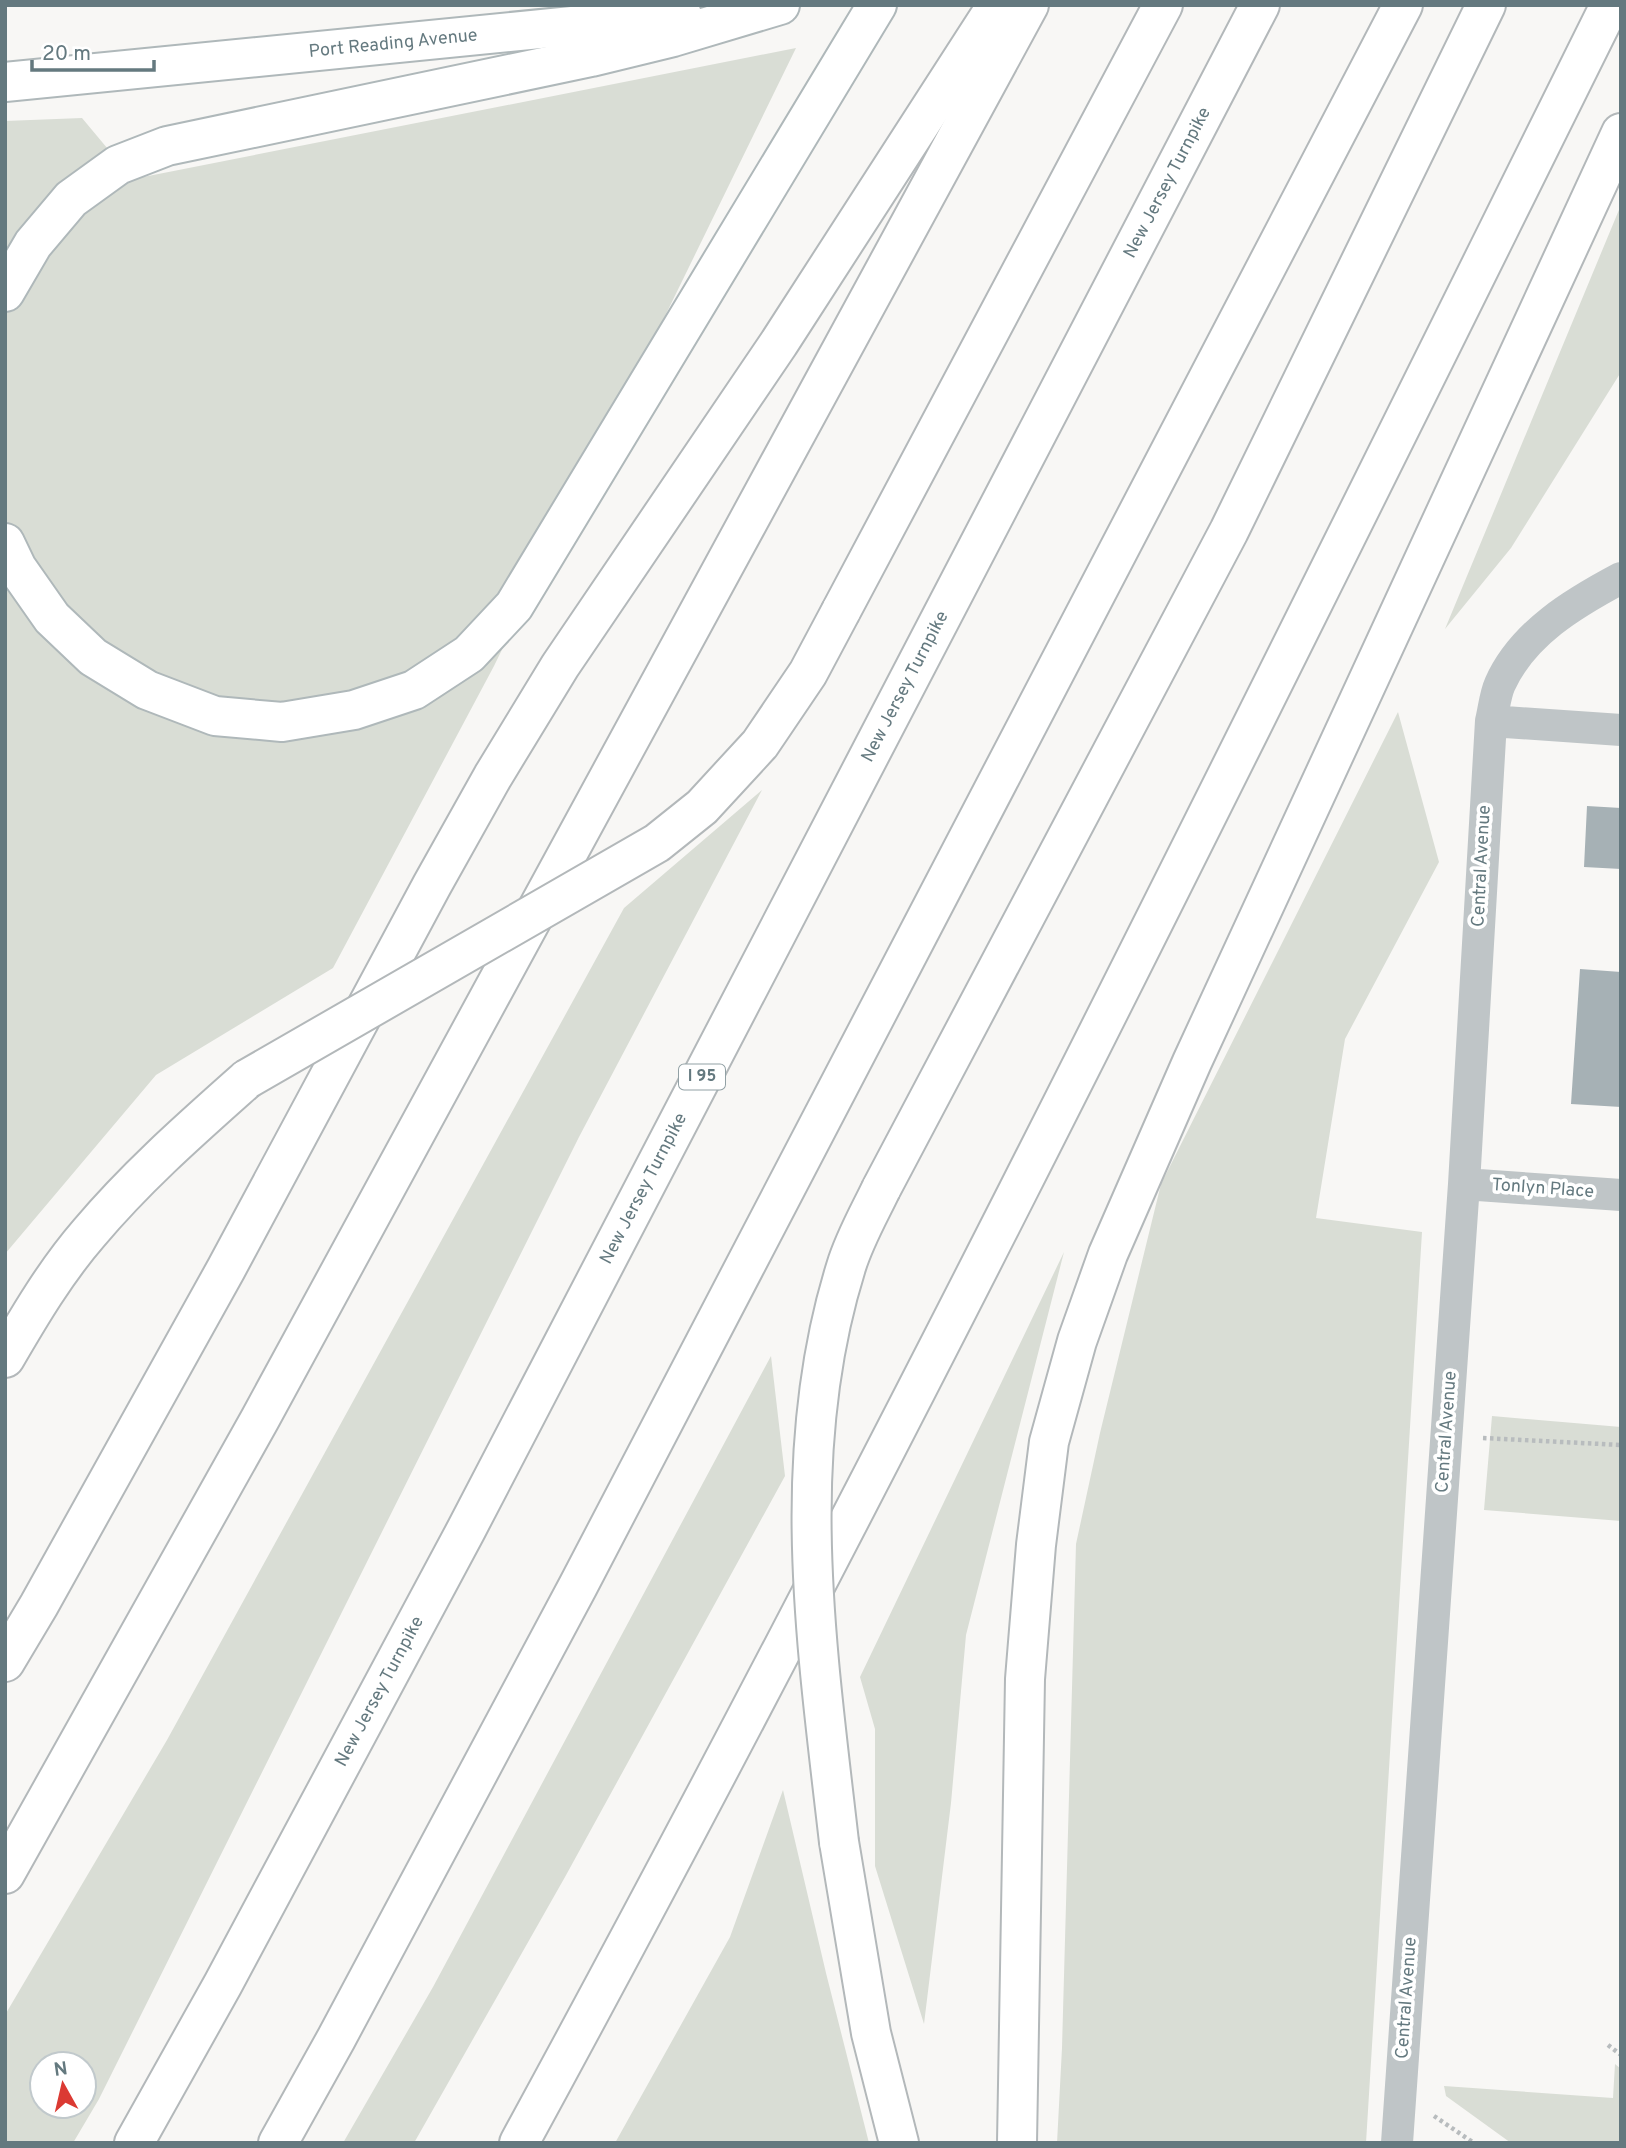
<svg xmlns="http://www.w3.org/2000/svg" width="1626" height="2148" font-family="Overpass,sans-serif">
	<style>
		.green { fill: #d9ddd5; fill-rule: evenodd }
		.building { fill: #a6b1b5 }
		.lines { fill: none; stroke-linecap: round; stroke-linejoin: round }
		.secondary-casing { stroke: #afb8ba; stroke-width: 42 }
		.highway-casing { stroke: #b3b8ba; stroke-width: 42 }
		.path { stroke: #b8bcbe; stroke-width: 4.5; stroke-dasharray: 3.5 3.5; stroke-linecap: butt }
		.street { stroke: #bfc5c7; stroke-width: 32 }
		.secondary { stroke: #fff; stroke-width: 38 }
		.highway { stroke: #fff; stroke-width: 38 }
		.highway-bridge-casing { stroke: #b3b8ba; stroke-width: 42; stroke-linecap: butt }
		.highway-bridge { stroke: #fff; stroke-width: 38 }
		.labels { text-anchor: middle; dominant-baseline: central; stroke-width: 7; stroke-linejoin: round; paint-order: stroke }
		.shield { fill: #fff; stroke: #92a1a5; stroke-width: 2 }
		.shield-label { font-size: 16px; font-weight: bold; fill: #64797f }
		.street-label { font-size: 18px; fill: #64797f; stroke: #fff }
	</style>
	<rect width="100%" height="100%" fill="#f8f7f5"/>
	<path class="green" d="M796,48L494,666L333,968L156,1075L5,1254V121L82,118L133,179Z
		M1621,205V372L1511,548L1445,629Z
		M1398,712L1439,862L1345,1039L1316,1218L1422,1232L1366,2143H1057L1062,2048L1076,1544L1100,1433L1161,1184Z
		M762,790L579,1137L99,2099L73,2143H5V2015L167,1740L624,908ZM42,2064H84V2106H42Z
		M1064,1252L966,1635L951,1803L924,2024L875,1866V1729L860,1677Z
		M771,1356L785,1476L565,1877L414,2143H343L433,1987Z
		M1492,1416L1621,1427V1521L1484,1510Z
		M783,1790L826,1973L869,2143H615L730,1937Z
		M1615,2064L1621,2069V2143H1511L1446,2096L1444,2086L1613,2098Z"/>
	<path class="building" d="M1587,806L1621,808V869L1584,867Z
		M1580,969L1621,972V1107L1571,1104Z"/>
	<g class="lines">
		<g class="secondary-casing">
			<g id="secondary">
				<path id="s1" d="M5,82L682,15"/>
				<path d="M5,292L33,244L71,199L118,165L167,146L591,57L673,37L780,5"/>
				<path d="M5,543L17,568L52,618L93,657L147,690L215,716L282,722L354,710L414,690L469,654L514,606L877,5"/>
			</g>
		</g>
		<g class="highway-casing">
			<g id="highway">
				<path d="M841,611L1163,5"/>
				<path d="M881,1189L1229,531L1486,5"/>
				<path d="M5,1358C30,1315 56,1271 89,1233C137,1176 192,1128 247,1079"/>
				<path d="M5,1662L39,1605L226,1269L432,885L493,776L560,666L779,343L997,5"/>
				<path d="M839,1842L871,2033L899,2143"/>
				<path d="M5,1874L260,1419L1029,5"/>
				<path id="s2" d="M134,2143L223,1984L466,1530L1260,5"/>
				<path d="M278,2143L336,2039L578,1586L1403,5"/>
				<path d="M519,2143C902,1440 1254,722 1610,5"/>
				<path d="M1017,2143L1025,1679L1036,1545L1049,1442L1077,1341L1108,1254L1192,1062L1621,133"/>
			</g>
		</g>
		<path class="path" d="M1483,1438L1621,1445
			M1608,2045L1621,2055
			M1434,2116L1474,2143"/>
		<path class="street" d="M1491,721L1621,730
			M1464,1184L1621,1195
			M1397,2143L1464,1184L1491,721C1494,709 1495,695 1500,684C1523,633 1574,603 1621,578"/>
		<use href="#secondary" class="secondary"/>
		<use href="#highway" class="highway"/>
		<g class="highway-bridge-casing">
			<path id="highway-bridge" d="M247,1079L657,843L702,807L760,744L808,673L841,611
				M839,1842C817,1650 787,1455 846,1267C854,1240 869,1214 881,1189"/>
		</g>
		<use href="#highway-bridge" class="highway-bridge"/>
	</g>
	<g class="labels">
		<rect class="shield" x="679" y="1064.5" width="46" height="25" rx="5"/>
		<g class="shield-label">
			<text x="702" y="1077">I 95</text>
		</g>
		<g class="street-label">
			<text stroke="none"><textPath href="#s1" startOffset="390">Port Reading Avenue</textPath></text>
			<text stroke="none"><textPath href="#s2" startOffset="2216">New Jersey Turnpike</textPath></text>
			<text stroke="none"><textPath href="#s2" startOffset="1648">New Jersey Turnpike</textPath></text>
			<text transform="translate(1482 866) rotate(-87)">Central Avenue</text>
			<text stroke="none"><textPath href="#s2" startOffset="1082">New Jersey Turnpike</textPath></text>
			<text transform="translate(1543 1189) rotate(4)">Tonlyn Place</text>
			<text transform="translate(1447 1432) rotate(-86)">Central Avenue</text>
			<text stroke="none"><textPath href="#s2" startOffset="514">New Jersey Turnpike</textPath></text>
			<text transform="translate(1407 1998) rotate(-86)">Central Avenue</text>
		</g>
	</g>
	<rect width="1626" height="2148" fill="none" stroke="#64797f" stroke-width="14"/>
	<g transform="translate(63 2085) rotate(352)"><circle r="33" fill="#ffffff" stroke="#c1c9cc" stroke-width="2"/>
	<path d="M0-5L12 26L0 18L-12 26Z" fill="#db3a33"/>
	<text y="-10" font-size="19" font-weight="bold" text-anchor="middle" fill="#64797f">N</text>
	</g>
	<path d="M32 60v10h122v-10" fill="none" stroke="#64797f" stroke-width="3.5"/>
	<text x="42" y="60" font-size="21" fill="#64797f" stroke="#ffffff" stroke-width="5" paint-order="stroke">20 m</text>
</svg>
